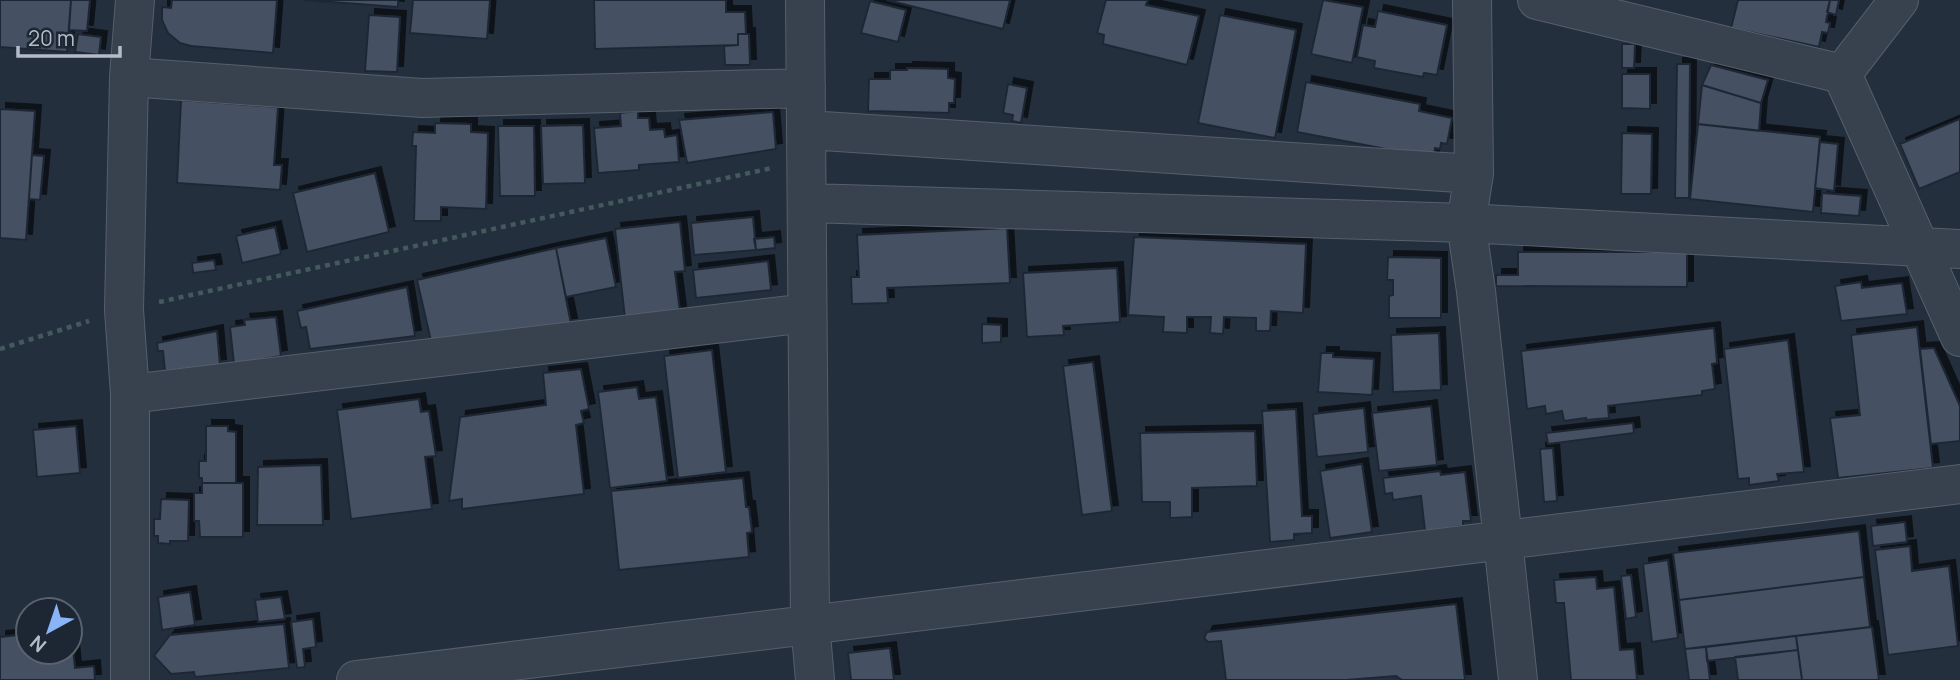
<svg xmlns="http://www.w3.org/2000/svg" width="1960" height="680" font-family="Manrope,sans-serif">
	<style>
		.building { fill: #455162; stroke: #1f2835; stroke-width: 2; filter: url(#shadow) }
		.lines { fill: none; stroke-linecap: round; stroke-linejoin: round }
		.minor-casing { stroke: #565f6c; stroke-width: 40 }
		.path { stroke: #44595c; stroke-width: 4.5; stroke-dasharray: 5 5; stroke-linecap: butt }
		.minor { stroke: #38414e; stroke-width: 38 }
	</style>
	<defs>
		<filter id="shadow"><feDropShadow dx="6" dy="-6" stdDeviation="0" flood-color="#0009"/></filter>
	</defs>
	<rect width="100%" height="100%" fill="#242f3e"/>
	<path class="building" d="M0,0H71L67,52L0,47Z
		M71,0H90L87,31L69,30Z
		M172,0H277L273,53L191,46L180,43L168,33L162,20V7L171,8Z
		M304,0H398V7Z
		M413,0H490L487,39L410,33Z
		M594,0H726V12H745L746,34H738V45L595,49Z
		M887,0H1010L1003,29Z
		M1106,0H1148L1146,5L1199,16L1187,65L1103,44L1104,35L1097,33Z
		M1323,0L1363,7L1352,63L1311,54Z
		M1738,0H1830L1826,22L1830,23L1828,33L1822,32L1819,47L1731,28Z
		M1830,0H1839L1836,15L1827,12Z
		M870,1L906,10L898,42L861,33Z
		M1378,11L1447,25L1437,75L1424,73L1423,77L1374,68L1375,61L1357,57L1363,25L1375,27Z
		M369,15L400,17L397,72L365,71Z
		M1220,15L1296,30L1275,138L1198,123Z
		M78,34L101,37L99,55L75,52Z
		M738,34H749L750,65H725L724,46L738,45Z
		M1622,44H1635L1634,68H1622Z
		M1677,64H1690L1689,198H1675Z
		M1711,65L1768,80L1761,103L1702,85Z
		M907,68L948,69V78L955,79L954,103H949V113L868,111L869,79H890V70H907Z
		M1622,74H1650V109L1622,108Z
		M1306,82L1420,104L1419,111L1452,118L1447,144L1441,143L1440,149L1435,148L1433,158L1297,132Z
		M1008,84L1027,88L1021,123L1012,121L1013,115L1003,113Z
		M1702,85L1761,103L1759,131L1698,124Z
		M181,100L278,107L274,165H282L280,190L177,183Z
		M0,109L35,111L26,240L0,238Z
		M638,111V118H649L650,130L664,129L665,137L677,135L679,162L639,165V170L598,173L594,128L621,126L620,113Z
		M773,112L776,149L687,163L679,120Z
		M1960,119V172L1919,189L1900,144Z
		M435,123L471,124V132L488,133L486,209L441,207V221H414L416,146H412L413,132L435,133Z
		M1698,124L1820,137L1813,212L1690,199Z
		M583,125L585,183L543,184L541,126Z
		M498,126H534L535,196H500Z
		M1622,133L1652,134L1651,194H1621Z
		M1820,142L1838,144L1834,191L1815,188Z
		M32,155L44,156L40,200L29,199Z
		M375,173L389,232L307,252L293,193Z
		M1822,193L1861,196L1859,216L1821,213Z
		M753,217L756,250L694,255L691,223Z
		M680,222L685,271L675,272L680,312L625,318L615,229Z
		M275,227L281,254L242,263L236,236Z
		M1007,228L1010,283L887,288L888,303L852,304L851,277H859L857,235Z
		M774,237L775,248L756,250L754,239Z
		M1134,237L1306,244L1303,313L1271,311L1270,331H1256V318L1224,317L1223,334L1210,333L1211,317H1187V333L1163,332L1164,317L1128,315Z
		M606,238L616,287L566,297L556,248Z
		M556,248L571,324L431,341L417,280Z
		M1518,252H1687V287L1496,286V275H1518Z
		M1388,257L1441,258V318H1389V296L1393,295V280H1387Z
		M214,260L216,270L193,273L192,263Z
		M768,261L771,290L696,298L693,270Z
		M1117,268L1120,322L1063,326L1064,335L1027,337L1023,273Z
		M1861,282L1862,288L1902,283L1907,314L1841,321L1835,286Z
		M407,287L415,336L310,349L306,327L301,328L297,311Z
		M276,317L281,356L234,364L230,327L245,325L244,320Z
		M982,324L1001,325V342L982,343Z
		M1917,327L1933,468L1838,478L1830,418L1860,415L1851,335Z
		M1714,328L1717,363L1712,364L1715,389L1702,391V395L1608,406L1609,418L1586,420V418L1564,421L1562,411L1546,414L1545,406L1527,409L1521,351Z
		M217,331L220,365L165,371L163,351H158L157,343Z
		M1439,333L1441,390L1393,392L1391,335Z
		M1788,340L1804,472L1777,474L1779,481L1749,485V478L1738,479L1724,349Z
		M1934,348L1960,406V441L1931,444L1920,349Z
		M712,350L726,472L678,478L664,356Z
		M1321,353H1333V357L1374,359L1372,395L1318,392Z
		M1093,362L1112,511L1082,515L1063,366Z
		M581,369L589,409L581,411L584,423L576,425L584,494L462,509V499L449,501L460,417L546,405L543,373Z
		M637,387L639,399L656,397L667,481L610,488L598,392Z
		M419,399L421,412L429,411L436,456L425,457L432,509L351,519L337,410Z
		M1431,406L1437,465L1379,471L1372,413Z
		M1364,408L1368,452L1317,457L1313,414Z
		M1296,409L1302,516H1312V533L1294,534V540L1270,542L1262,411Z
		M1633,423L1634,433L1548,444L1546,433Z
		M76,426L80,473L37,477L33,430Z
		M206,426H228V431L236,432V483H202V478H199V461H206Z
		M1255,431L1257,486L1192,488V517L1170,518V502H1142L1140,433Z
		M1553,448L1557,501L1544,502L1540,449Z
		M1362,464L1372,532L1330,538L1320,471Z
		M321,465L323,525H257L258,467Z
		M1440,471L1441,475L1465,472L1471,521H1463V526L1425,531L1421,496L1393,500L1392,493L1385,494L1383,478Z
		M743,478L746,507H749L752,532L747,533L749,557L619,570L611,491Z
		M202,483H243V537H200L199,521H194V493H202Z
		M161,499L189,500L188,541H170V544L158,543V536H154V519H160Z
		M1905,522L1907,542L1873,546L1871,526Z
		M1859,531L1864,577L1679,600L1673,553Z
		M1910,546L1912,571L1949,566L1958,646L1888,655L1875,550Z
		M1668,560L1678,638L1652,642L1643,564Z
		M1631,575L1636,617L1626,619L1621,576Z
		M1596,577L1597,589L1614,587L1620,650L1634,649L1637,680H1571L1564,603H1556L1554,580Z
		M1864,577L1870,627L1685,649L1679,600Z
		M190,592L195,625L162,630L158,597Z
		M281,597L285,619L258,622L255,600Z
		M1456,604L1465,680H1402L1396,676L1346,680H1226L1221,641L1208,642L1204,638L1207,632Z
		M313,619L316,647L303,649L305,667L297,668L291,622Z
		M284,624L289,668L195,677L194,672L171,674L154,656L170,635Z
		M1872,627L1879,680H1802L1796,636Z
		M71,629L75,668L94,666L95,680H0V637L28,634V652H70Z
		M1796,636L1798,650L1707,661L1706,647Z
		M1706,647L1710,680H1689L1685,649Z
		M890,648L894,680H851L848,653Z
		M1798,650L1802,680H1738L1735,657Z"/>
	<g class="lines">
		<g class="minor-casing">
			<path id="minor" d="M805,0L810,623L815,680
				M1472,0L1474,174L1466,223L1476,291L1518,680
				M1537,0L1842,74
				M1899,0L1842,74L1960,337
				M129,77L422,98L806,88
				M808,130L1474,174
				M808,203L1466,223L1960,249
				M130,394L807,313
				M130,680V394L124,310L129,77L135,0
				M356,680C890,613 1426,552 1960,484"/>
		</g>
		<path class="path" d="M159,302L772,168
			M0,349L89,321"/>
		<use href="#minor" class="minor"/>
	</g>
	<g transform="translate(49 631) rotate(220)"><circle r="33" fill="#1d2633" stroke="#59626f" stroke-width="2"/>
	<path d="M0-5L12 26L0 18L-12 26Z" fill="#8ab4f8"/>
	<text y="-10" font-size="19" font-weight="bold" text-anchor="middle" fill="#b4bcc9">N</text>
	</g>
	<path d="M18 46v10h102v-10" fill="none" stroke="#b4bcc9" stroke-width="3.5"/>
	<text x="28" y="46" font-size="21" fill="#b4bcc9" stroke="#1d2633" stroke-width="5" paint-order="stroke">20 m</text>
</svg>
